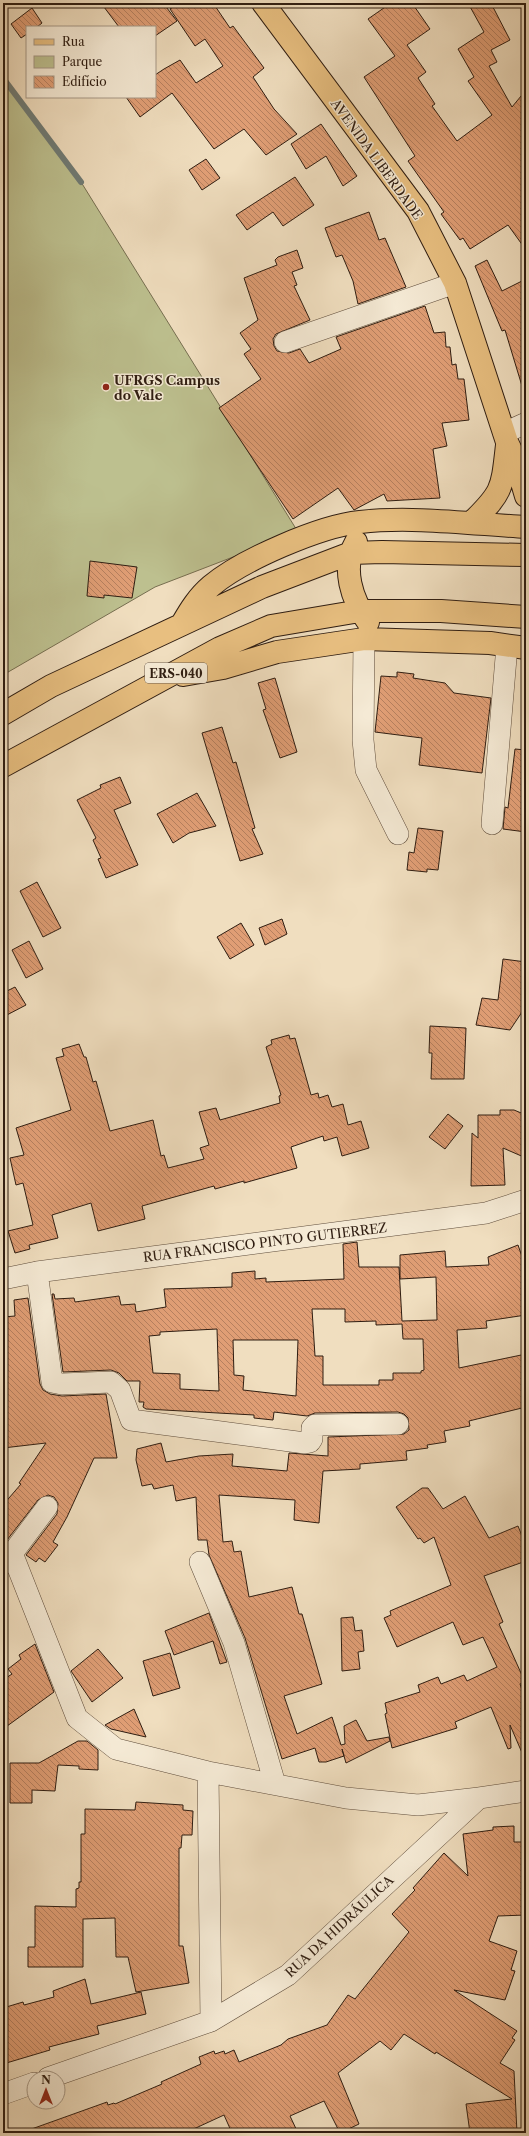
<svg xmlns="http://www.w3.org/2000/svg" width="529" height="2136" font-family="'Libre Caslon Text',serif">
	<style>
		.green { fill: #bdc08f; stroke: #766e50 }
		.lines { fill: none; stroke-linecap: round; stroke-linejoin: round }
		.stream { stroke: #707c76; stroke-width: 6 }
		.building { fill: url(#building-back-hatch); stroke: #2f1d11; fill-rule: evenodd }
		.minor-casing { stroke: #5f4d3c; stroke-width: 22 }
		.major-casing { stroke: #2f1d11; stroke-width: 24 }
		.minor { stroke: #f5ead5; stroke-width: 21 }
		.major { stroke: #e8bf80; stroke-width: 22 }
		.poi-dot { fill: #8f2418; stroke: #f5ead5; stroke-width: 1.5 }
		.labels { text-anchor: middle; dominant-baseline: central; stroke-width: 3; stroke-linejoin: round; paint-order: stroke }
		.shield { fill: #f5ead5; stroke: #6a5a4c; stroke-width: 1 }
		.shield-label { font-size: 12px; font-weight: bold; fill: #2f1d11 }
		.street-label { font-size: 13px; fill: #2f1d11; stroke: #f5ead5 }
		.poi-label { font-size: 13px; font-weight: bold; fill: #2f1d11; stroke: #f5ead5; text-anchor: start }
	</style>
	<defs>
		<pattern id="building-back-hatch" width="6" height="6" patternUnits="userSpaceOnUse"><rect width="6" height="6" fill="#e09e75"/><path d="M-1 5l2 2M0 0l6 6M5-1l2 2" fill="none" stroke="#b6805f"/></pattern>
	</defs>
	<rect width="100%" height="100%" fill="#f0debf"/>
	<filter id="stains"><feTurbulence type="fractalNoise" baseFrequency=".005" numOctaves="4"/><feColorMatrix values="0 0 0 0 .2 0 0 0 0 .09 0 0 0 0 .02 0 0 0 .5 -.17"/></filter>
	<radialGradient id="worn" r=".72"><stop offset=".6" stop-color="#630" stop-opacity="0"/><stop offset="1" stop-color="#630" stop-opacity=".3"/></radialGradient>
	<path class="green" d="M3,78L81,182L298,532L155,587L3,675Z"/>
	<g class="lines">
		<path class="stream" d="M3,78L81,182"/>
	</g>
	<path class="building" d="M101,3H163L177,21L155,36V27H119Z
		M179,3H213L230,28L233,26L264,68L253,77L274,109L297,134L266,155L244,129L214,149L172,93L140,117L126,97H155V75L164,69L180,60L196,83L223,66L205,39L195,46L170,9Z
		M391,3H412L430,29L407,45L426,72L418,78L435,104L432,106L457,141L492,115L468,81L474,77L458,49L484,32L468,3H489L494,9L510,40L491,50L497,62L489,66L512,107L526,90V250L508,225L470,249L463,238L460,240L441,214L444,212L408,161L415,156L364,77L395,56L368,19Z
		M32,8L42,23L37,27H27V34L21,38L11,24Z
		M321,124L357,176L343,186L326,156L306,169L291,144Z
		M206,159L220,178L202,190L189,170Z
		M295,177L314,205L283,226L273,212L247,230L236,215Z
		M369,212L379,240L385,238L406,287L358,304L353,281L342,255L336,257L325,228Z
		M297,250L303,268L292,272L297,285L294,286L310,320L276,334L273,339L274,346L277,351L289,353L300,349L309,363L341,349L336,337L425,306L434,333L445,332L446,347H450L452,365L456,364L458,379H464L469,420L442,423L447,446L433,449L440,498L387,501L384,494L354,510L338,488L293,519L219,408L261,379L244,354L251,349L240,333L258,320L244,278L277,265L275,260L278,257Z
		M487,260L502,291L526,279V385L522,386L505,330L502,331L475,266Z
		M90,561L137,567L132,598L104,595V598L87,596Z
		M397,672L414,674L413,678L445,683L454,693L491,698L482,773L419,765L422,738L375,732L381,676L397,677Z
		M275,678L297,752L280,758L263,710L266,709L258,683Z
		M222,727L233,763L236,762L246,797L255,828L252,829L263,854L240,861L202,733Z
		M515,749L526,750V832L503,829L505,807L508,808Z
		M120,777L131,803L114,810L138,865L106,878L98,859L101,858L93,840L96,838L77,800L101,788L100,785Z
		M197,793L216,826L189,833L173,843L157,814Z
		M418,828L443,831L438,870L427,869V872L407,870L409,852L414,853Z
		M37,882L61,928L43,937L20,891Z
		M282,919L287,934L265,945L259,928Z
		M241,923L254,945L230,959L217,937Z
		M29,941L43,969L26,978L12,950Z
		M503,959L526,962V1006L510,1030L476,1025L482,998L498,1000Z
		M15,987L26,1005L3,1017V993Z
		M430,1026L466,1028L464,1079H431L432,1053H429Z
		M289,1035L290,1039L295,1038L311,1095L318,1093L319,1098L328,1095L332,1107L343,1104L348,1125L361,1121L369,1148L342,1156L337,1137L324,1141L323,1136L291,1147L297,1168L244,1183V1181L215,1189L214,1186L142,1206L145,1219L98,1231L91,1203L52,1215L58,1238L29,1245L30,1249L15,1253L8,1231L33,1225L23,1183L16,1185L10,1158L24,1155L16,1128L71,1110L56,1058L64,1056L62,1049L79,1044L84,1057H86L93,1082L96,1081L110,1131L153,1120L161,1156L164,1155L168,1168L204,1159L200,1148L209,1145L199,1112L216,1108L220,1120L280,1103L279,1096L281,1095L266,1047L272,1044L271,1040Z
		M500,1110H514L526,1115V1158L503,1148L505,1185L471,1186L472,1133L478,1138V1115H500Z
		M448,1114L463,1126L445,1149L429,1137Z
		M357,1242L359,1267H399L402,1321L437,1320L436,1277L400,1279V1255L445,1251L446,1267L489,1265L488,1257L518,1245L526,1268V1315L486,1321L487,1328L457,1330L459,1368L526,1354V1407L469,1421L470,1426L444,1431L446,1442L427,1445L428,1448L406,1451L407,1460L360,1464V1469L323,1471L319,1523L294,1520L295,1500L219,1495L223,1542L232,1541L234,1552L241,1551L249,1597L292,1587L299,1614H302L322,1684L284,1696L297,1734L332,1717L341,1745L345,1744L344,1726L356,1720L367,1741L389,1737L390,1741L346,1763L342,1749L344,1756L326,1762H319L315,1748L282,1759L245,1638L209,1555L207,1540H198L196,1497L176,1501L173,1485L154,1489L152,1484L142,1486L136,1460L137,1449L161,1443L166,1462L199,1456L233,1454L232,1466L287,1471L289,1453L328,1456V1437L404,1434L409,1430L408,1418L404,1414L398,1412L315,1413L307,1416L274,1412L273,1420L254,1418V1415L146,1409L143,1407L144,1402H139L140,1381H127L119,1373L111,1370L63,1372L52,1294H54L55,1299L74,1298L75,1302L119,1296L121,1305L135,1304L136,1312L166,1307L164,1289L232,1287V1273L255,1271V1279L266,1278V1282L344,1279L343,1244ZM312,1309H345V1322L376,1321V1325L402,1324L403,1339H423L424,1370L421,1371V1373H393V1380H379V1385H323V1356H315ZM217,1329L219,1391L180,1389V1374L153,1373L149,1336L160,1335V1332ZM233,1340H298L296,1396L243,1390L244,1376L234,1375Z
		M28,1298L40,1384L43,1390L50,1394L62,1396L106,1394L117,1458H94L67,1517L53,1542L58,1545L45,1562L39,1558L36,1562L26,1555L57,1514L58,1503L54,1497L48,1495L38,1500L7,1540L3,1538V1505L21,1484L19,1483L46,1443L3,1448V1317L15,1316L14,1300Z
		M422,1488H428L443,1509L465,1496L489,1538L518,1526L526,1546V1561L484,1576L503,1622L499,1624L525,1682L520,1684L526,1702V1762L510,1725L511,1748L508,1749L491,1707L455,1722L457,1728L392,1748L385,1714L387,1713L385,1703L420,1692L418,1685L438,1677L441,1684L464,1675L467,1681L497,1667L483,1637L463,1645L453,1622L397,1647L384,1618L391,1615L390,1611L451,1585L434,1537L424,1543L420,1538L418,1539L396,1507Z
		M209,1613L227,1662L220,1664L213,1641L174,1655L165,1631Z
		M353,1617L355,1631L362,1630L364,1651L358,1652L360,1669L342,1671L341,1618Z
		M35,1644L54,1692L3,1729V1680L12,1674L8,1669L21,1659L19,1655Z
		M98,1649L123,1678L92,1702L71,1671Z
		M170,1653L180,1688L153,1696L143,1661Z
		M134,1709L146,1737L111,1729L105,1725Z
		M78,1741H87L98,1750V1770L79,1769V1766L58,1765L55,1791L32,1790V1803H10V1763H39Z
		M136,1802L183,1805V1810L193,1811L192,1835H182L181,1848H179V1946H183L189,1983L136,1992L128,1957H116L115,1918L83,1919V1967H28V1947H35V1906L76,1907V1889L79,1888V1882H81V1834H85V1809L135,1810Z
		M514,1826V1842H525L526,1915L498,1916L489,1941L517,1951L511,1970L515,1971L505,2000L454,1990L517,2031L512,2038L515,2040L500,2063L514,2071L517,2133H470L466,2104L512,2099L436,2052L435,2054L404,2034L391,2050L380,2041L338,2073L359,2124L340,2133L324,2101L290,2116L298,2133H232L224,2115L185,2133H27L26,2131L107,2102L108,2105L114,2103L115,2104L162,2084L161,2082L201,2064L199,2057L214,2051L215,2054L224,2051L225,2054L234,2050L239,2062L281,2045L288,2039L327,2025L348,1995L355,1999L409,1932L392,1914L415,1890L413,1888L444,1853L468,1876L463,1834L493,1830V1827Z
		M85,1979L91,2004L141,1992L146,2014L97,2026L99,2034L49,2047L50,2050L3,2064V2008L23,2002L24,2005L54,1997L53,1991Z"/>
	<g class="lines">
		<g class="minor-casing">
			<path id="minor" d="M285,342L455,283
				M504,433L526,423
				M364,639L363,740L366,770L398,834
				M492,824L507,646
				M37,1272L52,1382L62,1384L111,1382L120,1390L131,1420L305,1443L310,1442L312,1439V1428L315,1425L398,1424
				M3,1279L37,1272L486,1213L526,1200
				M12,1553L77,1718L116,1749L208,1772L346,1798L418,1805L479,1798
				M200,1562L234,1643L275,1784
				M5,1563L47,1507
				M208,1772L211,2021
				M48,2078L211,2021L288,1975L479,1798L526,1791
				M3,2094L34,2083"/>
		</g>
		<g class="major-casing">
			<path id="major" d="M263,3L418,211L455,283L507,442L515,459L526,496
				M471,523C503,492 502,489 507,445
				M356,542C341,568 352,600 368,622
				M182,624C190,610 198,597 211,586C242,560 320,526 360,522C412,516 473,524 526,527
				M183,675L223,668L277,652L364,639L490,643L526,648
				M3,714L51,686L262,587L351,553L382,552L526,555
				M3,766L220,648L271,626L360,611H441L526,617"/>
		</g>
		<use href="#minor" class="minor"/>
		<use href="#major" class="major"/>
	</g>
	<circle class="poi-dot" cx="106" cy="387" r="4"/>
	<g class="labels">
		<rect class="shield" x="145" y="663" width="62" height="20" rx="3"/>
		<g class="shield-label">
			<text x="176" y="673">ERS-040</text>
		</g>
		<g class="street-label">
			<text transform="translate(377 159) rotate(54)">AVENIDA LIBERDADE</text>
			<text transform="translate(265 1242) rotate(-7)">RUA FRANCISCO PINTO GUTIERREZ</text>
			<text transform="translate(339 1926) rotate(-43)">RUA DA HIDRÁULICA</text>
		</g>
		<g class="poi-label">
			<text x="114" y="380">UFRGS Campus<tspan x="114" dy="15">do Vale</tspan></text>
		</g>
	</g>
	<rect width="529" height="2136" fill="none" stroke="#f0debf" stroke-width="16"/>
	<rect x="4" y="4" width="521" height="2128" fill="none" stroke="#2f1d11" stroke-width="2"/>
	<rect x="8" y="8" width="513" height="2120" fill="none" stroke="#2f1d11"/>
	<rect x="26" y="26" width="130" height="72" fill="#f5ead5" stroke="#a69887"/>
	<rect x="34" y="39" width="20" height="6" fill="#e8bf80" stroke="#a69887"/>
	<text x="62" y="46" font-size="12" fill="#2f1d11">Rua</text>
	<rect x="34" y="56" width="20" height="12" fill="#bdc08f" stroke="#a69887"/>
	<text x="62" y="66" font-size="12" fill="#2f1d11">Parque</text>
	<rect x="34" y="76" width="20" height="12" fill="url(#building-back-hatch)" stroke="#a69887"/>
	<text x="62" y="86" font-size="12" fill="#2f1d11">Edifício</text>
	<g transform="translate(46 2090)"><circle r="19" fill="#f5ead5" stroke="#a69887"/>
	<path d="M0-3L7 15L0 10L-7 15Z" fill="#8f2418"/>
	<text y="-6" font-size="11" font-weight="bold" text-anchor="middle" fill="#2f1d11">N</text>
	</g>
	<rect width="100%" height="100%" filter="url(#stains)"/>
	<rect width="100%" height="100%" fill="url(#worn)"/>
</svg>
